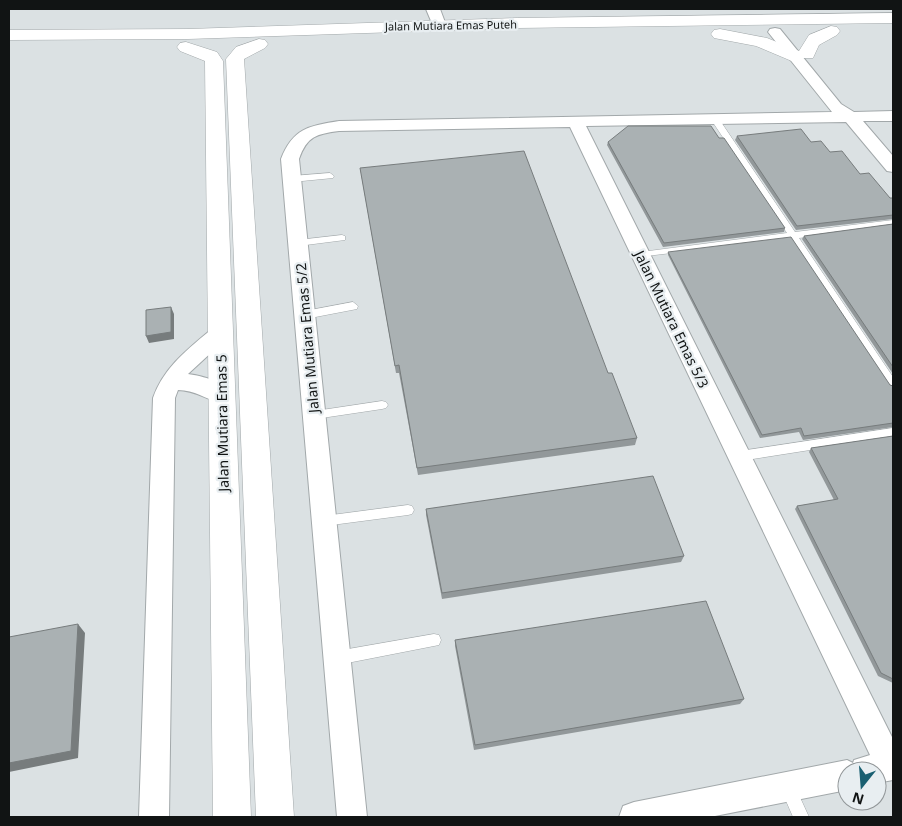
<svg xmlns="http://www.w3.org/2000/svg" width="902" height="826" font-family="'Noto Sans',sans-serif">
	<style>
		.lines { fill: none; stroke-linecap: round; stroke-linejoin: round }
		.lane-casing { stroke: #a2a8aa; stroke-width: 1 }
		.street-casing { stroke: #a2a8aa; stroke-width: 2 }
		.secondary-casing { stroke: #a2a8aa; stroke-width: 1 }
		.lane { fill: #fff; fill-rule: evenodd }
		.street { fill: #fff; fill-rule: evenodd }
		.secondary { fill: #fff; fill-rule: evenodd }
		.wall { fill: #92989a }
		.shaded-wall { fill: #777c7d }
		.building { fill: #aab1b3; stroke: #777c7d }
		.labels { text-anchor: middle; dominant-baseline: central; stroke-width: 4.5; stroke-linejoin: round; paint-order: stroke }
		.far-street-label { font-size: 11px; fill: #111414; stroke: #e8eef1 }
		.street-label { font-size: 14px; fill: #111414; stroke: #e8eef1 }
	</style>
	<rect width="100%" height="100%" fill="#dbe1e3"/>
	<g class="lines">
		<g class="lane-casing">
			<path id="lane" d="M711,116H717L795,232L893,220V226L799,238L893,377V389L889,388L790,239L638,257L636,255L638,253L641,252L787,233L710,118Z
				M330,173L334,176L333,178L292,182L288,179L292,176Z
				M342,235L345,236V240L298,246L293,243L298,240Z
				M353,302L358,306L357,309L305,319L300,315L305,311Z
				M382,401L386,402L388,405L386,408L382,409L315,419L311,418L309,415L311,412L315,411Z
				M893,428V437L740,461L736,459L734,456L736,453L740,451Z
				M408,505L412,506L414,510L412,514L408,515L324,526L320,525L318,521L320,517L324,516Z
				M434,634L439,635L441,640L439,645L434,646L337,665L332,663L330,658L332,653L337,651Z
				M788,779L793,782L809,817H793L780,787L783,782Z"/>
		</g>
		<g class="street-casing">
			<path id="street" d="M426,9H440L446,25L444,28H434Z
				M775,28L780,29L841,104L854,112L893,111V121H863L893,156V172L887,171L846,122L586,126L893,739V780L877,783V771H847V790L710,817H619L623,806L634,802L847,760L853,763L854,760L870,755L570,127L339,131C317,134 307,136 299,159L367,817H337L281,159C293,128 309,126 339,121L832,112L768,32L770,29Z
				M220,326L227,328L230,333L227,338L188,374C203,376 225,382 232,395L229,401L221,403C205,399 195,390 178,390L175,398L169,817H139L153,398C164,367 188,349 213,328Z"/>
		</g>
		<g class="secondary-casing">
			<path id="secondary" d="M893,13V23L517,28L188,39L9,40V30L188,29L517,18Z
				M831,26L837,27L840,31L837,35L819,45L813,58H802L794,62L756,46L714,38L711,34L714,30L720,29L767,38L799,51L809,35Z
				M259,39L265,40L268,44L265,48L244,59L294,817H256L226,59L236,47Z
				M186,42L217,52L223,61L251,817H213L205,61L180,51L177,47L180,43Z"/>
		</g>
		<use href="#lane" class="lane"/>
		<use href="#street" class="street"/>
		<use href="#secondary" class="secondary"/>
	</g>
	<path class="wall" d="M737,136L811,142L830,152L860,174L890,198H893V219L796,230L735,140Z
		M719,138L785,228L784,232L663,247L607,145L608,142Z
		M360,168L608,373L637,438L635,445L418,475L399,373H396Z
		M893,224V374L802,239L804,236Z
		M668,252L890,385L893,386V427L803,440L799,432L760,438L668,255Z
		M893,436V683L878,676L795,509L797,506L834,500L809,452L811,448Z
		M426,509L684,556L681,562L442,599L426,515Z
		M455,640L744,699L740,704L474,750L455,646Z"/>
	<path class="shaded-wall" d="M171,307L174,314V339L149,343L146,336Z
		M78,624L85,633L78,758L9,772V763Z"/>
	<path class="building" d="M628,126H711L719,138H724L785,228L664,243L608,142Z
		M801,129L811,142L821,141L830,152L842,151L860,174L869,173L890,198H893V215L797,226L737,136Z
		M524,151L608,373H612L637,438L417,468L399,365L395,366L360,168Z
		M893,224V367L804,236Z
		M791,237L890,385L893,386V423L804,436L801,428L762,435L668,252Z
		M171,307V332L146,336V310Z
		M893,436V679L881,673L797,506L838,499L811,448Z
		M653,476L684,556L442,593L426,509Z
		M706,601L744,699L475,745L455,640Z
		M78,624L71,751L9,763V637Z"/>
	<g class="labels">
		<g class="far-street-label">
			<text transform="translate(451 25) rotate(-1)">Jalan Mutiara Emas Puteh</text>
		</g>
		<g class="street-label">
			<text transform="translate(672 319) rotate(64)">Jalan Mutiara Emas 5/3</text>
			<text transform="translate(307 338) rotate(-95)">Jalan Mutiara Emas 5/2</text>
			<text transform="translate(222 423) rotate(-91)">Jalan Mutiara Emas 5</text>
		</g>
	</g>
	<rect width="902" height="826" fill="none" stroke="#111414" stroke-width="20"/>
	<g transform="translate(862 786) rotate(197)"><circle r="24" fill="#e8eef1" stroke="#929799"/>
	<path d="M0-4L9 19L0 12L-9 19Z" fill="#195f71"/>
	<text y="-8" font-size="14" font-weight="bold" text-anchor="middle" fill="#111414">N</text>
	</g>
</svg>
